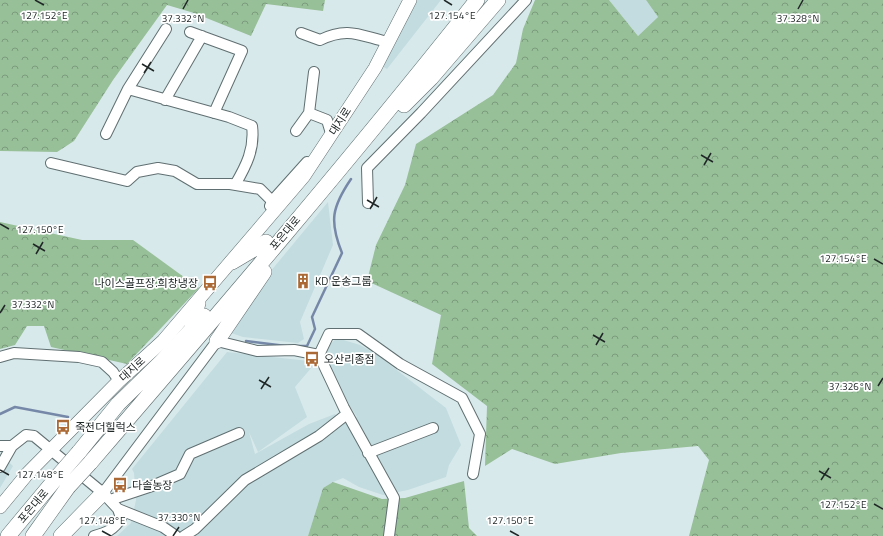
<svg xmlns="http://www.w3.org/2000/svg" width="883" height="536" font-family="'Titillium Web','Noto Sans KR',sans-serif">
	<style>
		.built { fill: #c3dcdf }
		.forest { fill: url(#forest-crowns) }
		.lines { fill: none; stroke-linecap: round; stroke-linejoin: round }
		.stream { stroke: #7688a8; stroke-width: 2.5 }
		.minor-casing { stroke: #606f71; stroke-width: 12 }
		.major-casing { stroke: #606f71; stroke-width: 14 }
		.highway-casing { stroke: #606f71; stroke-width: 16 }
		.minor { stroke: #fff; stroke-width: 10 }
		.major { stroke: #fff; stroke-width: 13 }
		.highway { stroke: #fff; stroke-width: 15 }
		.highway-bridge-casing { stroke: #606f71; stroke-width: 16; stroke-linecap: butt }
		.highway-bridge { stroke: #fff; stroke-width: 15 }
		.ticks { fill: none; stroke: #202727; stroke-width: 1.5 }
		.labels { text-anchor: middle; dominant-baseline: central; stroke-width: 3.5; stroke-linejoin: round; paint-order: stroke }
		.street-label { font-size: 11px; fill: #202727; stroke: #fff }
		.poi-label { font-size: 11px; fill: #202727; stroke: #fff; text-anchor: start }
		.ticks-label { font-size: 10px; text-anchor: middle; fill: #202727; stroke: #fff; stroke-width: 3.5; stroke-linejoin: round; paint-order: stroke }
	</style>
	<defs>
		<pattern id="forest-crowns" width="20" height="18" patternUnits="userSpaceOnUse"><rect width="20" height="18" fill="#97bf98"/><path d="M2 6a3 3 0 1 1 6 0M12 15a3 3 0 1 1 6 0" fill="none" stroke="#7b9b7c"/></pattern>
	</defs>
	<rect width="100%" height="100%" fill="#d8e9eb"/>
	<path class="built" d="M416,0H441L387,69L382,66Z
		M609,0H646L658,17L638,36Z
		M328,202L333,245L300,322L304,339L298,343L243,337L231,333L270,272Z
		M337,338L360,345L376,354L446,408L461,445L449,465L446,477L408,490L383,495L359,487L343,478L333,482L323,488L308,536H117L131,523L136,500L134,473L132,469L227,352L300,360L308,361L312,367L295,387L307,417L258,452L249,432L255,454L309,424L335,414L342,423L357,417L329,373L326,362L327,347Z
		M0,454L13,466L0,488Z"/>
	<path class="forest" d="M0,0H325L323,11L266,4L251,36L194,13L167,5L113,80L74,141L57,152L0,151Z
		M535,0H609L638,36L658,17L646,0H883V536H689L709,460L698,446L621,453L555,464L512,449L485,466L487,406L432,364L441,315L367,281L376,245L405,185L416,144L493,95L516,63L523,29Z
		M0,222L82,240H133L199,288L127,364L51,347L44,326H27L15,345L0,349Z
		M464,481L469,528L477,536H308L323,488L333,482L382,499L405,498Z"/>
	<g class="lines">
		<path class="stream" d="M246,341L286,346
			M295,346H307L315,329L312,317L342,253C329,221 332,207 351,179
			M0,414L15,407L68,417"/>
		<g class="minor-casing">
			<path id="minor" d="M190,32L242,51L214,113
				M301,33L320,40C348,26 361,36 388,42
				M128,89L229,117L252,126C255,149 246,166 235,185
				M165,100L202,36
				M309,113L314,72
				M296,131L309,113L327,120L330,130
				M106,134L128,89L166,29
				M51,163L127,181L137,172L158,168L175,171L197,184H230L260,189L272,201
				M368,203L367,168L421,113L526,0
				M270,206L272,201L307,162
				M319,355L344,408L394,498L389,536
				M0,357L14,353L79,357L102,362L113,372L119,381
				M0,446H12L26,435L34,436L103,493L118,509L163,527L176,536
				M368,453L433,428
				M0,467L12,446
				M103,493L217,341L257,351L294,350L319,355L329,334H358L400,364L462,398L480,434L473,474
				M110,500L152,486L180,474L190,454L239,433
				M94,536C106,533 114,530 121,518L118,509
				M184,536L195,529L245,480L319,436L347,414"/>
		</g>
		<g class="major-casing">
			<path id="major" d="M0,507L28,473L119,381L163,341L304,176L375,68L410,0"/>
		</g>
		<g class="highway-casing">
			<path id="highway" d="M404,105L431,78L498,0
				M232,262L266,242
				M192,327L198,303
				M217,341L264,272
				M79,452L118,404L162,361L204,316
				M90,463C221,311 352,158 477,0
				M8,536L58,476
				M33,536L68,487
				M61,536L103,493"/>
		</g>
		<use href="#minor" class="minor"/>
		<use href="#major" class="major"/>
		<use href="#highway" class="highway"/>
		<g class="highway-bridge-casing">
			<path id="highway-bridge" d="M58,476L79,452
				M68,487L90,463"/>
		</g>
		<use href="#highway-bridge" class="highway-bridge"/>
	</g>
	<path class="ticks" d="M35,0L44,5M444,0L452,5M183,9L188,0M798,9L803,0M142,64L154,71M144,73L151,62M701,155L713,162M704,165L711,153M367,200L379,207M370,209L377,197M0,224L9,229M33,244L45,251M36,254L43,242M874,259L883,264M0,313L5,305M593,335L605,342M596,345L603,333M259,380L271,387M878,386L883,378M261,389L269,377M0,470L9,475M819,471L831,478M821,480L829,468M874,504L883,509M102,531L111,536M510,531L519,536M173,536L179,527"/>
	<defs>
		<g id="building-bare" transform="scale(1.2)"><path d="M-4-6H4V6H1V3H-1V6H-4ZM-2.5-4.3h1.7v1.8h-1.7ZM.8-4.3h1.7v1.8H.8ZM-2.5-1h1.7V.8h-1.7ZM.8-1h1.7V.8H.8Z" fill="#ab6935" stroke="#fff" stroke-width="2.5" paint-order="stroke"/></g>
		<g id="bus-bare" transform="scale(1.2)"><path d="M-5-6H5V4H4V6H2V4H-2V6H-4V4H-5ZM-3.5-4V0h7V-4ZM-3.5 1.2v1.5H-2V1.2ZM2 1.2v1.5H3.5V1.2Z" fill="#ab6935" stroke="#fff" stroke-width="2.5" paint-order="stroke"/></g>
	</defs>
	<g fill-rule="evenodd">
		<use href="#building-bare" x="303" y="281"/>
		<use href="#bus-bare" x="210" y="283"/>
		<use href="#bus-bare" x="312" y="359"/>
		<use href="#bus-bare" x="63" y="427"/>
		<use href="#bus-bare" x="120" y="485"/>
	</g>
	<g class="labels">
		<g class="street-label">
			<text transform="translate(340 121) rotate(-57)">대지로</text>
			<text transform="translate(285 233) rotate(-50)">포은대로</text>
			<text transform="translate(132 369) rotate(-42)">대지로</text>
			<text transform="translate(33 506) rotate(-50)">포은대로</text>
		</g>
		<g class="poi-label">
			<text x="315" y="281">KD 운송그룹</text>
			<text x="198" y="283" text-anchor="end">나이스골프장.희창냉장</text>
			<text x="324" y="359">오산리종점</text>
			<text x="75" y="427">죽전더힐럭스</text>
			<text x="132" y="485">다솔농장</text>
		</g>
	</g>
	<g class="ticks-label">
		<text x="44" y="19">127.152°E</text>
		<text x="452" y="19">127.154°E</text>
		<text x="183" y="22">37.332°N</text>
		<text x="798" y="22">37.328°N</text>
		<text x="40" y="233">127.150°E</text>
		<text x="843" y="262">127.154°E</text>
		<text x="33" y="308">37.332°N</text>
		<text x="850" y="390">37.326°N</text>
		<text x="40" y="478">127.148°E</text>
		<text x="843" y="508">127.152°E</text>
		<text x="179" y="521">37.330°N</text>
		<text x="102" y="524">127.148°E</text>
		<text x="510" y="524">127.150°E</text>
	</g>
</svg>
